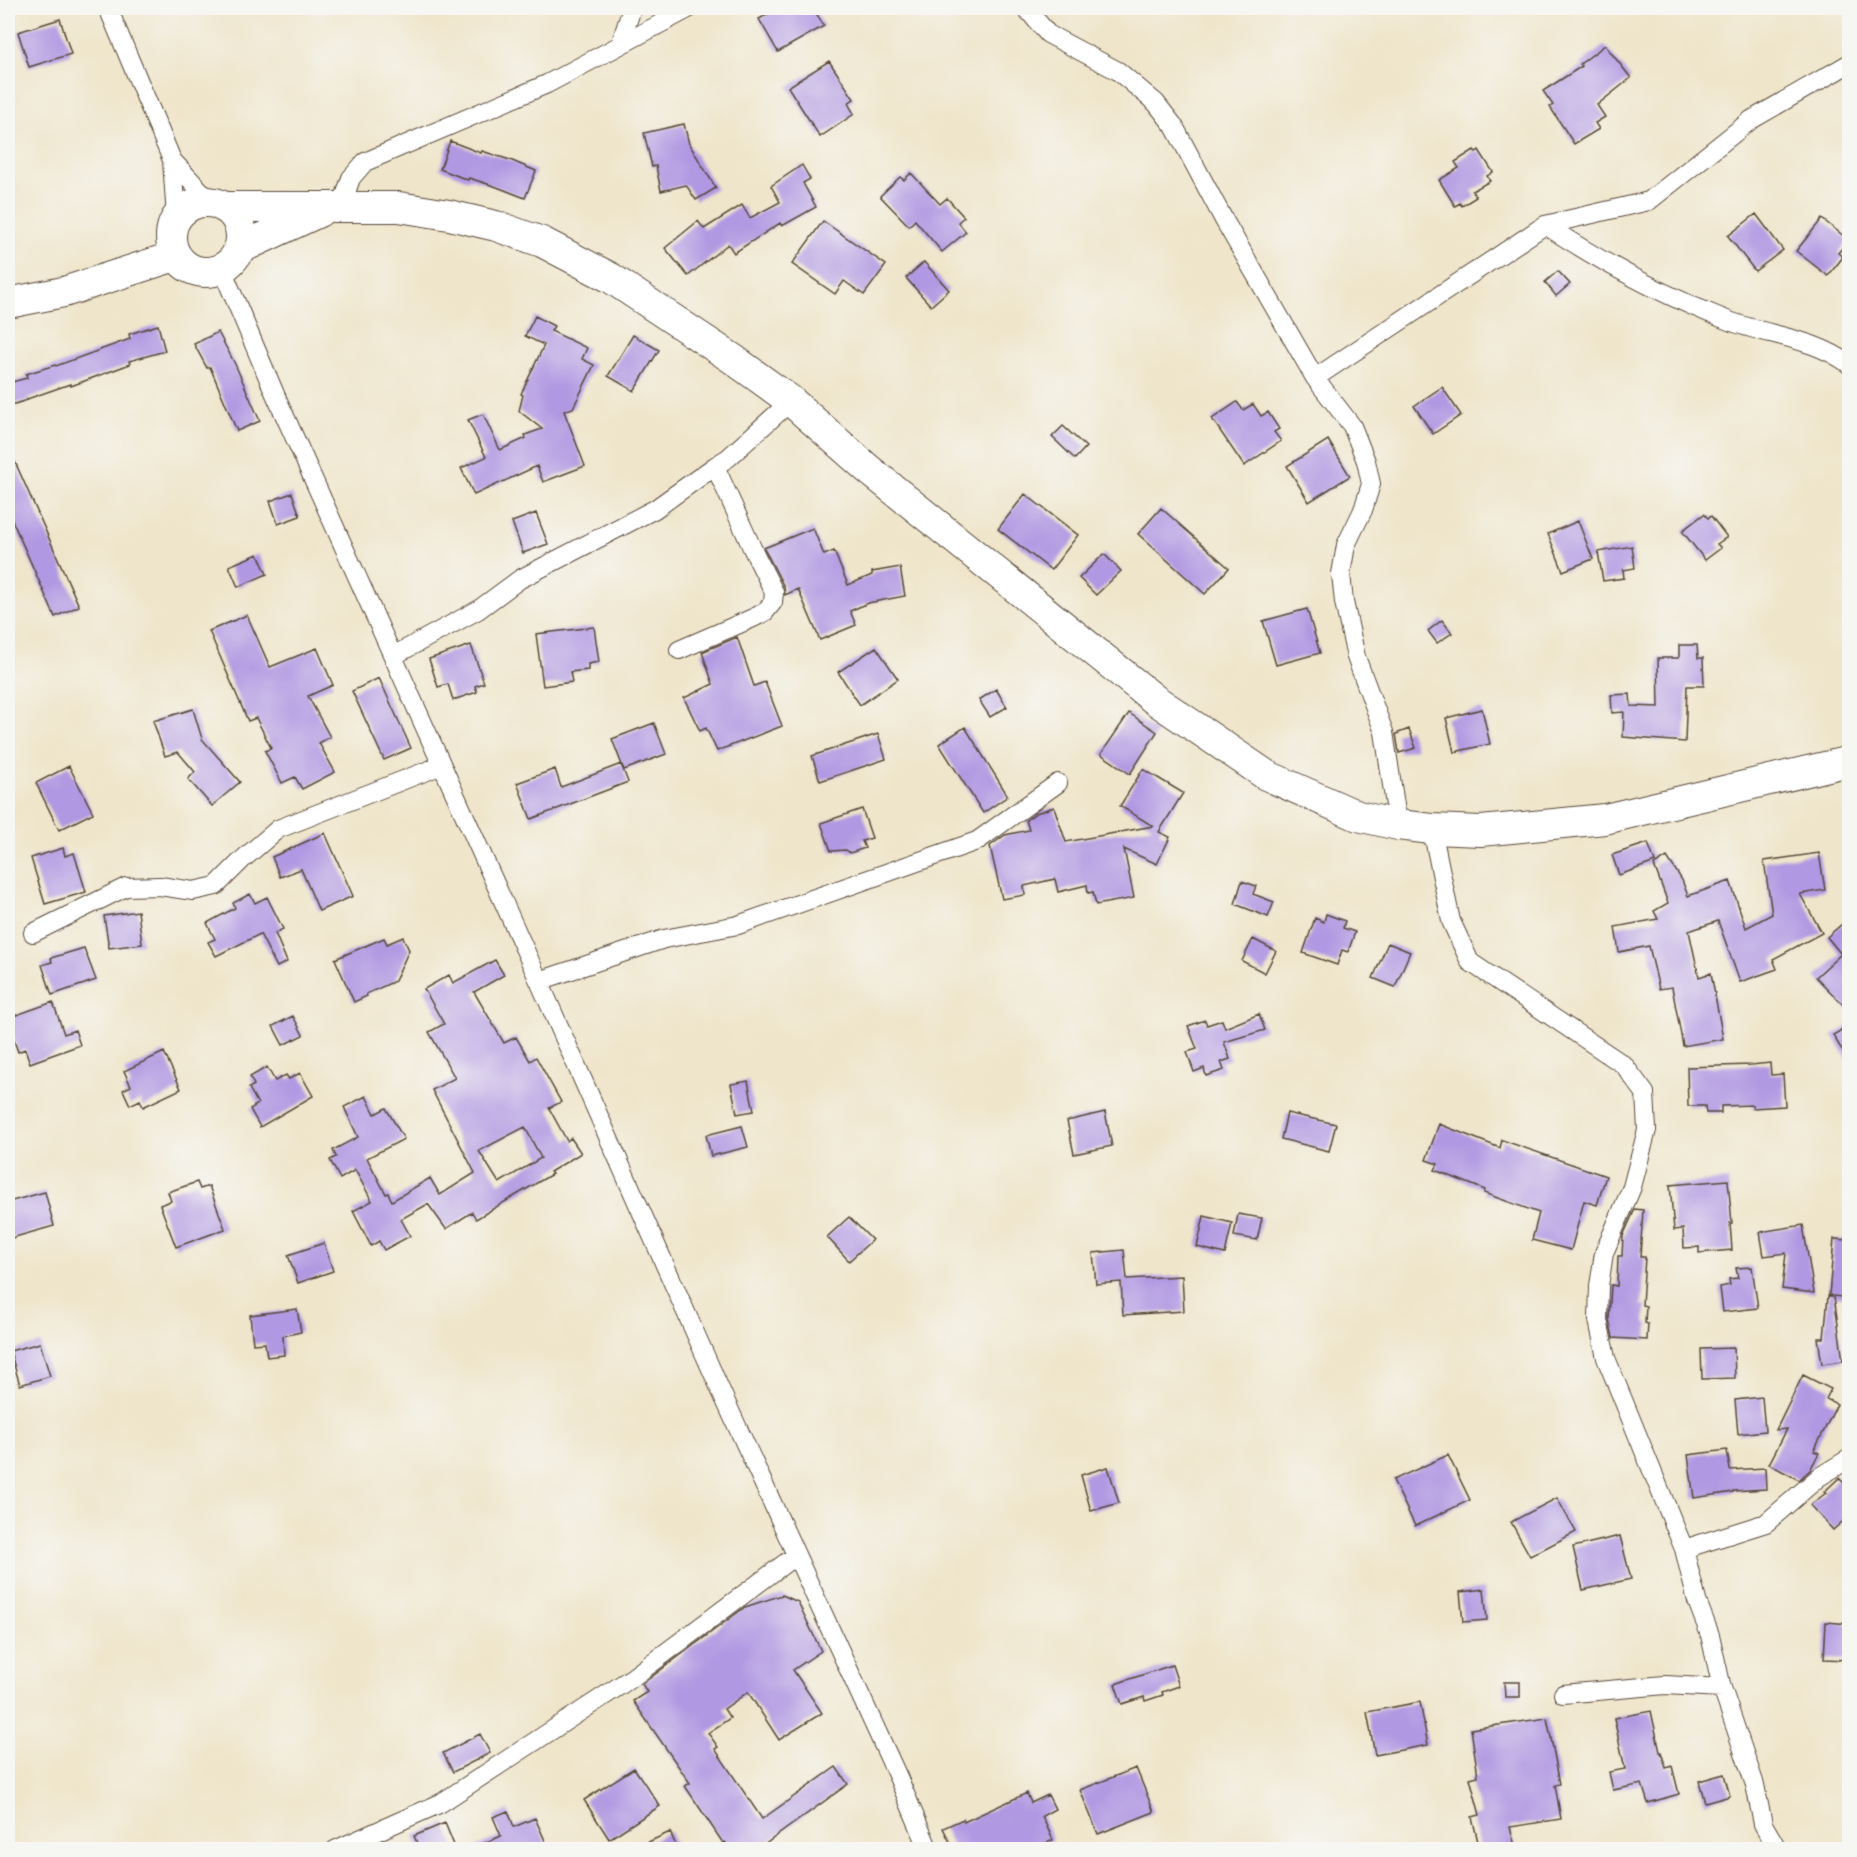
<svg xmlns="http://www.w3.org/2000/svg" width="1857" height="1857" font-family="Sriracha,sans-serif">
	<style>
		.building { fill: #b198e2; fill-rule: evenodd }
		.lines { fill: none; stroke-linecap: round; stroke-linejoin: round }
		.street-casing { stroke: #564638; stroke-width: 20 }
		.primary-casing { stroke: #564638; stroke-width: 32 }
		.street { stroke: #fff; stroke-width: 18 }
		.primary { stroke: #fff; stroke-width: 30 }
	</style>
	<rect width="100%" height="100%" fill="#f6f6f2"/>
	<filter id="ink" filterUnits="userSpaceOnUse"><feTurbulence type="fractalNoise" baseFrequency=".0167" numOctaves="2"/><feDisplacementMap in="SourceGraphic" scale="12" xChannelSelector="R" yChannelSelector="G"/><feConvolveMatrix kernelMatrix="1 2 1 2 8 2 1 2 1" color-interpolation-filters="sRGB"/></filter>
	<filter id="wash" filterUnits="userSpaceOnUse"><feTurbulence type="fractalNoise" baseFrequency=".008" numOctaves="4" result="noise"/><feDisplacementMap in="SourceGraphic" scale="24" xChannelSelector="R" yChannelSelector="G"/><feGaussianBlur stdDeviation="1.35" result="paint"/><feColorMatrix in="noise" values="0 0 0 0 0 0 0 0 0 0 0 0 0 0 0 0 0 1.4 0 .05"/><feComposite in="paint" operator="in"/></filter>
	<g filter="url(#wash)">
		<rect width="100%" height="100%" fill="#efe5ca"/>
		<g id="blocks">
			<path class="building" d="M779,8H813L824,26L778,52L759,19Z
				M60,19L71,54L29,67L18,32Z
				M1605,45L1631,78L1597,105L1605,117L1595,123L1599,129L1574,144L1550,107L1553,105L1543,91L1582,66L1580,64Z
				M829,61L854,99L848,103L854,114L820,137L788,87Z
				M684,124L689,144L716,188L696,200L686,185L661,191L656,166L652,167L644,133Z
				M450,141L481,153L482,151L510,160L536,171L525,198L497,187L469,178L468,180L440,169Z
				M1474,150L1476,152L1479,150L1493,172L1487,176L1490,181L1472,191L1476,197L1462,206L1460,203L1455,206L1439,180L1459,168L1455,162Z
				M802,165L810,179L803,183L816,207L782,226L780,223L734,253L728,244L688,276L665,248L698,221L704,229L742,205L750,218L780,202L771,186Z
				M911,173L940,204L947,198L964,217L958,222L966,232L942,252L915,220L909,226L880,196L900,177L904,180Z
				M1756,214L1783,250L1755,271L1728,236Z
				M1822,219L1849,240L1838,253L1843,257L1828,276L1796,251Z
				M823,221L886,265L864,295L844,281L835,294L792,264Z
				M924,262L949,290L931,306L906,278Z
				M1558,271L1570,284L1556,296L1545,282Z
				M535,316L554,326L551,331L587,348L582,359L594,365L573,408L564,411L585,466L543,482L537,466L474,495L461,468L486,457L468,420L483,414L500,450L526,438L525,435L542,429L519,411L523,395L521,394L544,345L525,336Z
				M158,325L165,351L129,361L130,364L71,386L70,384L27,399L28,400L8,406V383L27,378L26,374L55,365L56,366L130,339L129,334Z
				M218,332L235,364L260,421L237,431L210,367L207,368L194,344Z
				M633,335L659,350L634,391L608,376Z
				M1442,387L1461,415L1433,434L1414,406Z
				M1237,402L1243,410L1253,404L1261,416L1268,412L1279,429L1274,432L1281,441L1244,466L1212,419Z
				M1063,426L1086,447L1075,459L1052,437Z
				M1328,440L1350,476L1309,502L1287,466Z
				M8,446L79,606L55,617L8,511Z
				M292,493L300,516L278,524L270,501Z
				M1025,494L1078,535L1051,570L998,529Z
				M1161,508L1229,568L1205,594L1138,534Z
				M536,513L548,544L523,553L512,522Z
				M1704,514L1708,518L1711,516L1727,537L1717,544L1721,548L1705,560L1682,531Z
				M1578,521L1593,559L1563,571L1548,534Z
				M813,528L824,555L834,551L848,585L872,575V572L900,567L905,596L868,603L850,611L856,625L820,640L798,589L785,595L784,587L764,548Z
				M1632,546L1635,568L1623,570L1624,578L1603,581L1598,552Z
				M258,554L267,574L238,587L229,566Z
				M1104,554L1121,571L1096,595L1079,578Z
				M1307,609L1320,653L1276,665L1263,621Z
				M247,615L270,667L317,648L333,685L308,696L330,737L319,743L335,772L302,789L295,777L282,783L265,751L271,748L256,718L248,721L209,631Z
				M1442,620L1452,633L1437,643L1428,631Z
				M594,627L599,662L588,664V670L570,672L572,682L543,686L536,634Z
				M737,637L754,686L765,682L782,726L717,751L706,728L700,731L684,698L713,684L702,652Z
				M471,645L484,683L475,686L477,692L453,700L448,684L438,687L429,659Z
				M1679,645H1697L1698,658H1703L1704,686H1687L1685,742L1623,737L1624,712L1612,713L1611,695L1630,694L1631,706L1659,707L1658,658H1679Z
				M876,647L898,679L860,705L838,672Z
				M379,678L411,748L384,760L352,691Z
				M996,689L1007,707L990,717L979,700Z
				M193,709L202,739L240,782L212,806L188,779L195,772L178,752L165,756L153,721Z
				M1482,709L1490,744L1454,752L1446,718Z
				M1129,713L1157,732L1130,774L1101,754Z
				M654,723L666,754L624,770L612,739Z
				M965,727L1008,796L983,813L939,744Z
				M1409,729L1416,748L1399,753L1396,734Z
				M878,734L886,759L820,781L812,756Z
				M621,764L628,782L531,819L517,783L555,769L561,787Z
				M69,766L93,813L59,830L36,783Z
				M1143,769L1183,793L1159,832L1170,837L1157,864L1124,849L1134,898L1096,905L1093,892L1088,893L1087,885L1058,892L1055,879L1024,886L1025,895L1002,899L990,846L1005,835L1029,830L1026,820L1036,813L1054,807L1066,842L1153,826L1120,806Z
				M862,809L872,838L862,841L865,848L850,853L846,850L831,851L821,823Z
				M325,833L353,896L319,911L301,869L280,877L272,857Z
				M1648,843L1655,862L1619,875L1612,855Z
				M63,848L65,856L74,853L86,892L45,904L31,858Z
				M1819,853L1825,890L1800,894L1822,933L1773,959L1777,969L1740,982L1718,921L1689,931L1699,977L1711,973L1723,1039L1683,1046L1672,987L1659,989L1649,946L1619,952L1615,927L1658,919L1654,911L1668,903L1654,865L1667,857L1682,880L1688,896L1730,881L1746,928L1772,914L1764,861Z
				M1242,881L1256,886L1253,894L1274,902L1268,917L1235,904Z
				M250,894L255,903L267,897L283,929L275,933L287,962L277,967L260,934L216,956L208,942L215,939L207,923L235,908L233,903Z
				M138,911L142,944L109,948L104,916Z
				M1326,914L1345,921L1343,928L1355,932L1348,952L1342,950L1337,965L1303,953L1315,918L1324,922Z
				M1842,924L1850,932V1012L1816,977L1841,954L1827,937Z
				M403,937L409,950L395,981L366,994L367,996L354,1002L335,959L384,938L387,944Z
				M1253,939L1276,951L1265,973L1242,961Z
				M1388,943L1410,952L1395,987L1373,978Z
				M84,948L96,980L52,995L42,965L52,962L51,958Z
				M495,960L504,975L474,992L504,1043L516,1037L530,1061L536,1057L561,1102L549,1108L567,1141L571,1138L581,1153L550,1172L552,1174L476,1219L472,1212L446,1229L428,1204L401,1219L410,1236L384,1250L379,1241L371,1246L353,1211L372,1201L355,1170L340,1179L330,1160L336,1157L333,1150L358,1137L344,1107L366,1096L375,1114L386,1108L404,1139L367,1158L386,1194L388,1193L392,1201L430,1178L440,1195L475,1173L432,1090L455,1078L429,1032L444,1024L424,989L449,975L453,983ZM525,1127L541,1158L499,1183L479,1151Z
				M53,1002L64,1034L75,1030L80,1045L30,1063L25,1049L18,1052L8,1023V1018Z
				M1259,1014L1265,1030L1224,1042L1230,1059L1221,1062L1224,1070L1206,1076L1204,1068L1194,1072L1187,1052L1197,1049L1188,1026L1205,1020L1207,1025L1222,1020L1225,1028Z
				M293,1016L303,1035L283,1045L273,1026Z
				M1850,1025V1064L1833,1035Z
				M164,1052L181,1089L143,1107L140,1100L130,1105L123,1090L131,1086L124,1071Z
				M1770,1063L1771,1075L1783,1074L1785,1106L1753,1108V1105L1721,1106V1113H1706L1705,1106H1688L1687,1067L1751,1065Z
				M267,1067L275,1081L286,1075L289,1079L300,1073L313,1096L260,1127L250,1109L258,1104L249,1088L254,1085L250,1077Z
				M748,1081L754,1111L737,1114L731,1084Z
				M1105,1112L1112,1146L1074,1154L1067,1121Z
				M1287,1113L1336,1124L1329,1151L1281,1139Z
				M1439,1124L1500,1148L1502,1140L1606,1176L1597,1205L1584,1201L1571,1250L1532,1240L1539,1213L1484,1193L1485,1190L1435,1170L1438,1164L1426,1160Z
				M742,1126L748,1147L711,1156L706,1135Z
				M1728,1180L1732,1223H1730L1732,1250L1699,1253V1247L1684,1248L1683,1229L1674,1230L1670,1185Z
				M197,1182L200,1189L209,1186L225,1229L176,1247L160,1205L171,1201L168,1192Z
				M45,1192L54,1226L8,1239V1202Z
				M1635,1209L1643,1210L1640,1257H1645L1642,1305L1646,1306L1645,1323L1648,1324L1647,1340L1613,1338L1609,1319L1611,1285L1617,1286L1618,1256H1622L1623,1236Z
				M1238,1214L1262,1218L1257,1240L1234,1236Z
				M1204,1216L1232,1223L1225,1254L1197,1247Z
				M849,1217L872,1240L849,1261L827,1237Z
				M1803,1225L1814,1293L1782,1289L1786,1253L1764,1256L1760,1232Z
				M1834,1239L1850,1240V1298L1834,1296L1843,1361L1822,1364L1818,1338H1824L1828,1296H1833L1829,1295Z
				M324,1243L333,1271L298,1283L288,1255Z
				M1124,1250L1127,1279L1182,1276L1184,1311L1123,1315L1121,1282L1096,1284L1093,1253Z
				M1752,1267L1758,1308L1723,1312L1720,1287L1730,1285L1729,1279L1738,1278L1736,1268Z
				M297,1309L301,1332L283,1336L284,1355L267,1357L265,1343L253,1344L250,1315Z
				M40,1343L50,1376L20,1385L10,1351Z
				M1734,1348L1735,1378L1702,1379L1701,1349Z
				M1803,1375L1831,1389L1826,1399L1837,1404L1814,1451L1819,1453L1810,1470L1799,1480L1769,1464L1787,1429L1776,1430Z
				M1762,1397L1765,1431L1738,1434L1735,1400Z
				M1727,1450L1730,1470L1765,1468L1766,1489L1733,1491V1492L1694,1498L1688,1455Z
				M1448,1455L1470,1500L1415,1526L1393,1480Z
				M1108,1467L1119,1503L1091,1511L1081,1475Z
				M1839,1478L1850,1489V1515L1833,1530L1810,1505L1826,1493L1824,1492Z
				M1557,1498L1576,1532L1530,1556L1511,1522Z
				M1620,1536L1631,1579L1583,1590L1573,1547Z
				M1484,1589L1487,1620L1463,1622L1460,1592Z
				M782,1595L798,1602L821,1651L793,1670L822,1713L779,1740L748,1692L724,1709L730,1718L708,1733L718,1747L715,1749L762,1819L836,1767L848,1784L757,1850H730L725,1842L723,1843L685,1786L690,1783L633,1701L647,1692L642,1684L745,1607Z
				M1826,1622L1850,1624V1660L1824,1659Z
				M1172,1665L1179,1686L1162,1692L1163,1695L1145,1701L1144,1697L1122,1704L1115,1684Z
				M1504,1682H1520V1697H1505Z
				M1420,1702L1428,1745L1375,1755L1367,1712Z
				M1651,1711L1660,1752H1661L1666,1768L1672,1766L1679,1794L1648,1803L1642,1784L1613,1790L1609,1772L1625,1769L1614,1718Z
				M1547,1718L1560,1784L1555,1785L1561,1819L1510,1827L1516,1850H1480L1472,1817L1480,1815L1470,1778L1478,1776L1471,1729Z
				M480,1734L490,1753L453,1772L443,1753Z
				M634,1768L660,1806L609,1839L584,1800Z
				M1136,1768L1154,1812L1098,1834L1080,1790Z
				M1724,1774L1730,1796L1705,1803L1699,1781Z
				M1027,1793L1031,1803L1048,1795L1055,1809L1042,1816L1053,1840L1032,1850H954L943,1828L963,1819L964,1822Z
				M508,1811L514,1827L535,1818L547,1845L538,1850H469L501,1836L493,1817Z
				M445,1823L456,1850H420L414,1836Z
				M670,1832L678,1850H631Z"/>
		</g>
	</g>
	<g filter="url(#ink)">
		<use href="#blocks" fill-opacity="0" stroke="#564638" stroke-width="1.5"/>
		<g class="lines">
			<g class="street-casing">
				<path id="street" d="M108,8L172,160
					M1026,8L1048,34L1118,71L1156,103L1174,126L1224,220L1315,378L1352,426L1366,461L1371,484L1363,510L1346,545L1341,574L1344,602L1356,657L1384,732L1398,825
					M620,45L632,8
					M341,208L351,178L365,162L547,84L690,8
					M176,218L172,160L211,202
					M1545,225C1603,263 1664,296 1729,321C1769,336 1815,338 1850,365
					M222,269L275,394L539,981L720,1389L898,1777L929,1850
					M1315,378L1545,225L1649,201L1751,120L1850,63
					M679,650L753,618L765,612L773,602L774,592L753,550L715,466L728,458L791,401
					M393,656L478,610L520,579L655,509L715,466
					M1432,829L1451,921L1470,962L1624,1065L1645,1093L1647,1130L1632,1187L1604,1253L1599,1286L1598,1320L1606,1358L1684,1549L1697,1601L1710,1635L1722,1688L1755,1785L1763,1824L1778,1850
					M33,933L126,887L160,886L193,891L216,886L243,859L278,829L442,765
					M539,981L664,939L738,925L977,841L1058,783
					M1684,1549L1766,1523L1819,1477L1850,1458
					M1563,1694L1665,1685L1722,1688
					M335,1850L441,1803L633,1677L796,1555"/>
			</g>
			<g class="primary-casing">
				<path id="primary" d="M171 237a35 35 0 1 1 70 0a35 35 0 1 1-70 0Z
					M223,207H399L449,215L496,226L542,242L611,278L733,359L791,401L868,469L1154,699L1266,775L1358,816L1398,825L1432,829L1481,831L1605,819L1850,761
					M239,249L319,212
					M8,303L64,292L175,256"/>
			</g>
			<use href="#street" class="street"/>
			<use href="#primary" class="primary"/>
		</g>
	</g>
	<rect width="1857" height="1857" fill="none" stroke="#f6f6f2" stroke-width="30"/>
</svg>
